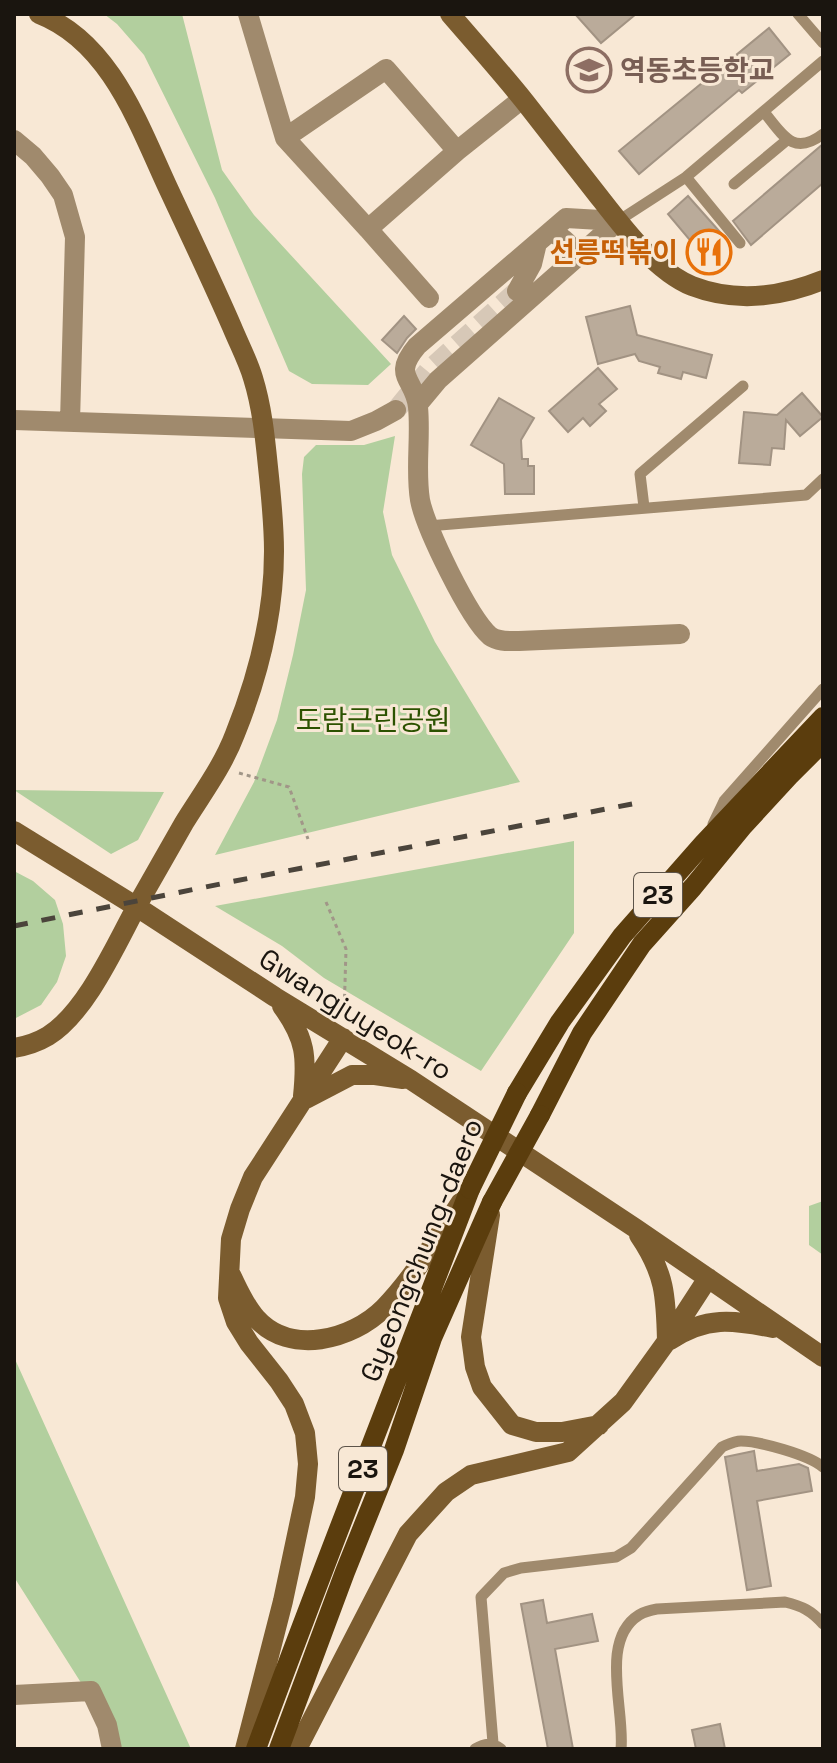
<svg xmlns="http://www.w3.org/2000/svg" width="837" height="1763" font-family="'Space Grotesk','Noto Sans KR',sans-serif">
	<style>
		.green { fill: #b2cf9e }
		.building { fill: #baab9a; stroke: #a29383; stroke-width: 2 }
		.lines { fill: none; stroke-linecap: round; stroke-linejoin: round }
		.street-tunnel { stroke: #d7c8b7; stroke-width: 20; stroke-dasharray: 20 10; stroke-linecap: butt }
		.path { stroke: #a19688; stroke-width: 3; stroke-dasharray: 4 4; stroke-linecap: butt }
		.lane { stroke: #a08a6d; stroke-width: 11 }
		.street { stroke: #a08a6d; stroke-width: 20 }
		.secondary { stroke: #7b5c2f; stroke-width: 20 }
		.primary { stroke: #5b3d0d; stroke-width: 20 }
		.rail { stroke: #4b443b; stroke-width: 5; stroke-dasharray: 14 14; stroke-linecap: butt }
		.primary-bridge { stroke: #5b3d0d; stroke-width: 20 }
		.labels { text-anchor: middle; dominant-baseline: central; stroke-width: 6; stroke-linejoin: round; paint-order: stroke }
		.shield { fill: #f8e8d5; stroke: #5d544a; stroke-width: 2 }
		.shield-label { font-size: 26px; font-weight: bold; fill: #1a150f }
		.education-label { font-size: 28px; font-weight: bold; fill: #785e54; stroke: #f8e8d5; text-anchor: start }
		.food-label { font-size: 28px; font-weight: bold; fill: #c56008; stroke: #f8e8d5; text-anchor: end }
		.park-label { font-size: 28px; fill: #2c5200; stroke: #f8e8d5 }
		.street-label { font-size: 28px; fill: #1a150f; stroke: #f8e8d5 }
	</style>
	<rect width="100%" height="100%" fill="#f8e8d5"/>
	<path class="green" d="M104,14H182L222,170L254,215L391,364L368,385L312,384L289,371L215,198L144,55L117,24Z
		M395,436L383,512L392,555L435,642L520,782L215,855L254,782L277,720L293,655L306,590L302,474L304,457L316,445H364Z
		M14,790L164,792L138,840L111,854Z
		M574,841V933L481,1071L324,978L282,946L215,906Z
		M14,871L33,881L55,900L63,924L66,956L57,982L41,1005L14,1019Z
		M823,1201V1255L809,1245V1206Z
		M14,1357L191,1749H123L14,1577Z"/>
	<path class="building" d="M575,14H636L601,43Z
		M769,28L790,54L742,93L739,90L639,174L619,151Z
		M823,144V183L751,245L733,221Z
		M688,196L727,240L705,258L668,214Z
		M630,306L637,335L712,355L706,378L683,372L681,379L658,373L660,367L639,361L635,354L598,364L586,317Z
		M404,316L416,329L407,338L397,353L382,340Z
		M598,368L617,389L599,404L606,411L590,426L583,418L568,432L549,411Z
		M802,393L823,417L800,436L786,420L784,449L772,448L770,465L739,463L744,412L777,415Z
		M499,398L534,418L521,440L522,459H528V466H534V494H505L504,464L471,445Z
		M754,1451L757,1471L799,1464L808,1468L812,1491L757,1501L771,1586L747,1590L725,1457Z
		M543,1600L547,1623L592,1614L598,1641L555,1649L573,1749H548L521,1604Z
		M720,1724L725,1749H696L692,1730Z"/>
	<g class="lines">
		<path class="street-tunnel" d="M396,410L428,371L517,291"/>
		<path class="path" d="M239,773L289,787L308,839
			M326,902L346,949L344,1017"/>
		<path class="lane" d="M798,14L823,43
			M764,112C782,134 793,157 823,134
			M686,177L740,243
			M734,184L787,140
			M618,221L686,177L823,61
			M644,507L640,474L743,386
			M428,526L806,495L823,479
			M713,824L724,801L823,689
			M493,1743L481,1597L504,1573L521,1568L616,1557L631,1548L722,1447C729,1444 734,1441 741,1441C759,1441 809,1455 823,1467
			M475,1749C485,1743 491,1742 501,1749
			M621,1749C625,1710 599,1640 639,1615C644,1612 651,1610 657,1609L785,1602C802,1606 812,1611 823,1624"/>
		<path class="street" d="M248,14L285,138L368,229L457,151L522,99
			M285,138L386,69L457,151
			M14,140L33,156L50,176L63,195L75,237L70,422
			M618,221L566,218L417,346C391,377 415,378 418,407C421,438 415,469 420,500C425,527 469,618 490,636C498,642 509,641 519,641L680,634
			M368,229L429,298
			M550,232C565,238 572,244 574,260
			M517,291L532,264L537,243
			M418,404L438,380L618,221
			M14,420L351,431L376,421L396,410
			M14,1695L91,1691L107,1725L112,1749"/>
		<path class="secondary" d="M450,14C475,43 501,72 525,102C548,131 570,160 593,189C619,222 653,270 692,286C736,303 781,297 823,280
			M14,831L137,907L275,997L411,1080L635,1228L823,1357
			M282,1006C306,1039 307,1057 303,1096
			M14,1048C26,1046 38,1042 48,1036C87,1012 117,942 139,902C154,876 169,849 184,823C202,794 223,766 235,734C258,677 274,614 274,551C274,523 271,495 268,467C265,437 262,407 253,378C248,361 239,344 232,327C212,281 190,235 169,190C139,126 111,42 39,14
			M306,1099L352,1075H375L403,1079
			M490,1215L471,1337L475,1367L482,1387L512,1425L536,1432H562L599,1425
			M639,1235C665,1273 666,1296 667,1341
			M231,1275C238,1289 245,1306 256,1318C290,1356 352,1340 384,1308C414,1277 437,1238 461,1202
			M670,1340C707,1316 732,1320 773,1328
			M245,1749L283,1601L305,1497L308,1464L305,1433L294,1404L279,1381L249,1343L236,1322L228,1298L231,1239L240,1209L253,1177L343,1038
			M297,1749L408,1534L446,1492L471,1475L568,1452L623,1402L667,1341L708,1278"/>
		<path class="primary" d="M517,1093L560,1022L622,936L703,844L823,717
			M540,1115L582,1033L642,944L693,887L743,826L789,776L823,742
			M256,1749C325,1561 399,1376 470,1189
			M279,1749L345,1572L394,1450L432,1338L492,1202"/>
		<path class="rail" d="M14,926L230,882L642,802"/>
		<path class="primary-bridge" d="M470,1189L517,1093
			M492,1202L540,1115"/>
	</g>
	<defs>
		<g id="school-ring" transform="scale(2.3)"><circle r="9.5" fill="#f8e8d5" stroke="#8d6e63" stroke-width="1.5"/><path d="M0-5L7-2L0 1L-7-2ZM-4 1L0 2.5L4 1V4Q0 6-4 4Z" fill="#8d6e63"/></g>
		<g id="restaurant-ring" transform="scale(2.3)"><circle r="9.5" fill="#f8e8d5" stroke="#e8710a" stroke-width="1.5"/><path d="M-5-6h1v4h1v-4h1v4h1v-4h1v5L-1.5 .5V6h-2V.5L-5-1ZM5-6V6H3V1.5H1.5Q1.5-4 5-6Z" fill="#e8710a"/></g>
	</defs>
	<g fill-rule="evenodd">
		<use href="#school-ring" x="589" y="70"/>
		<use href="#restaurant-ring" x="709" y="252"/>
	</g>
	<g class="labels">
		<g class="shield">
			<rect x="634" y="873" width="48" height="44" rx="6"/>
			<rect x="339" y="1447" width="48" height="44" rx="6"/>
		</g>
		<g class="shield-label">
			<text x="658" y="895">23</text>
			<text x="363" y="1469">23</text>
		</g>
		<g class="education-label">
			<text x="620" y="70">역동초등학교</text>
		</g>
		<g class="food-label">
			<text x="678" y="252">선릉떡볶이</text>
		</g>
		<g class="park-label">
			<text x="373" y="720">도람근린공원</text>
		</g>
		<g class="street-label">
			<text transform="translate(356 1014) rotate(32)">Gwangjuyeok-ro</text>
			<text transform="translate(421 1250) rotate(-68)">Gyeongchung-daero</text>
		</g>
	</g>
	<rect width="837" height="1763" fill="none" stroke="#1a150f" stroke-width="32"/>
</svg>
